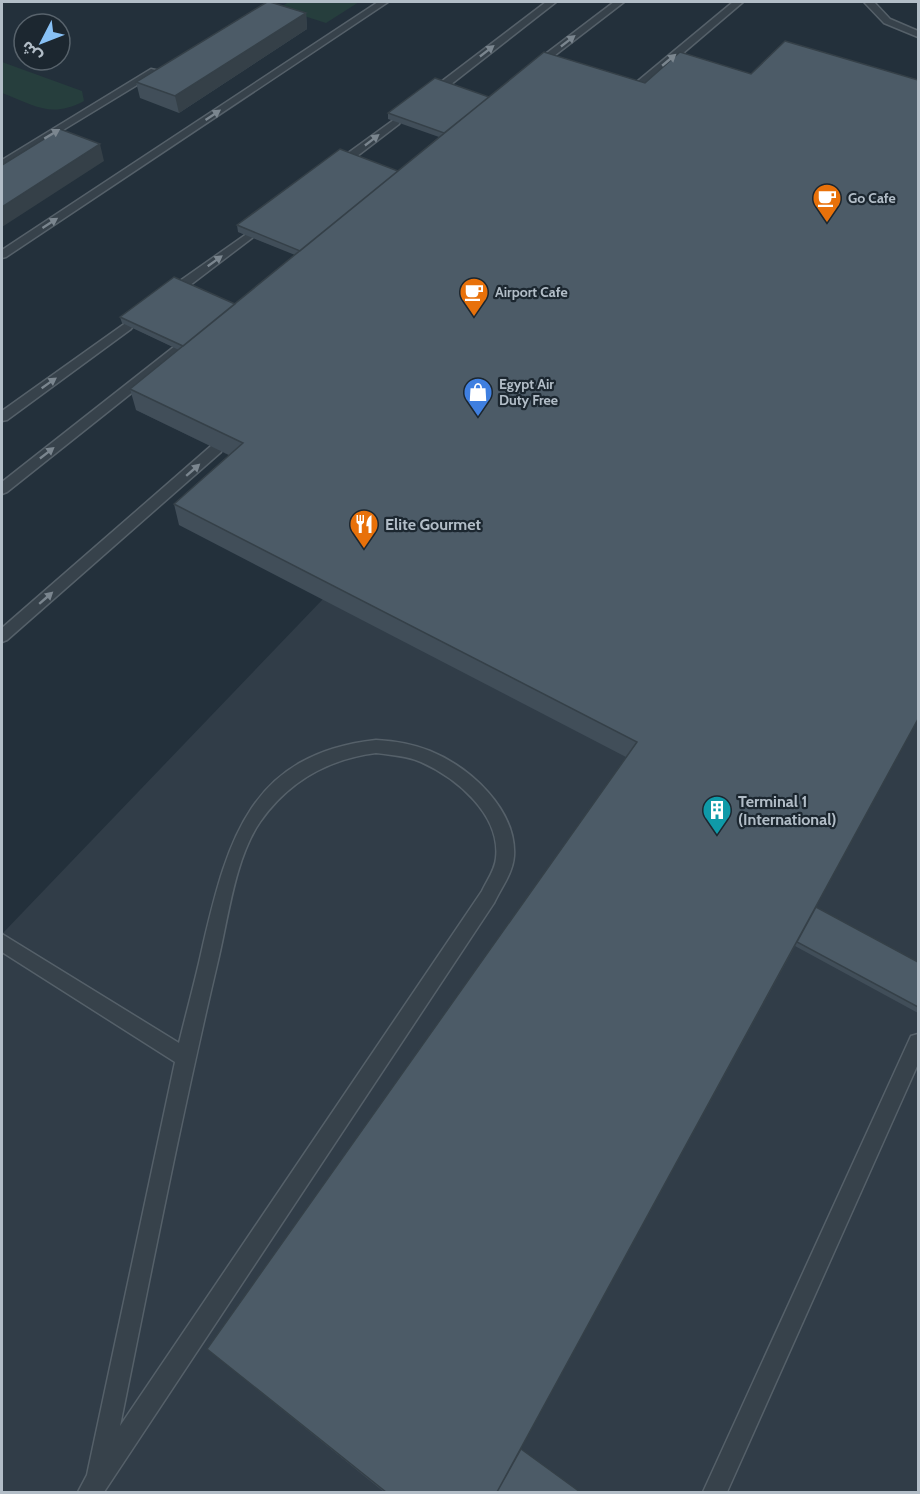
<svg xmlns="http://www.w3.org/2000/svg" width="920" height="1494" font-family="Cabin,'Noto Sans Arabic',sans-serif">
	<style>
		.airport { fill: #313d48 }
		.green { fill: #263e3d }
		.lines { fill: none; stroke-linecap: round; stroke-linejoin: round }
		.service-casing { stroke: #556069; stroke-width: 3 }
		.service { fill: #37424b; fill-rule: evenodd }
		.wall { fill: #414e59 }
		.shaded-wall { fill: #354048 }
		.building { fill: #4c5b67; stroke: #354048; stroke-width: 1.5 }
		.oneway { fill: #7b868f }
		.labels { text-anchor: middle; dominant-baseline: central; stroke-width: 4.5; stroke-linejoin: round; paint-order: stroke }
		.far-poi-label { font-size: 14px; font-weight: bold; fill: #b2bdc7; stroke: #1c2730; text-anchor: start }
		.poi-label { font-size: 16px; font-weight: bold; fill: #b2bdc7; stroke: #1c2730; text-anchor: start }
	</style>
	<rect width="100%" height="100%" fill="#23303b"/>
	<path class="airport" d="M918,102V1492H2V934L323,599L247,464L136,410L199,359L122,323L175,283L230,308L297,255L238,232L340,155L411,181L501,107L642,103Z"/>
	<path class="green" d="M289,2H359L326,23L279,8Z
		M2,62L82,91L84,101C50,119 35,105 2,93Z"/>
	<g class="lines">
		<g class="service-casing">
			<path id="service" d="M378,2H388L6,257L2,258V250Z
				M546,2H556L445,89H437V85Z
				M614,2H624L537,69H531V65Z
				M733,2H743L629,99H621V95Z
				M864,2H874L890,19L918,31V37L884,23Z
				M151,69L160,71L2,167V160Z
				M395,119L400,122L399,124L352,160H344V156Z
				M248,233L254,236L252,238L185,289H177V283Z
				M127,322L133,326L131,329L7,420L2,421V411Z
				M179,345L185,349L183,352L7,492L2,494V482L175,346Z
				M216,444L221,446L223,449L221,452L7,640L2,642V628L211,446Z
				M376,740C395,741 413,744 430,751C470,767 517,810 514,856C513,873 501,888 494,903L104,1492H78L87,1475L175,1062L2,952V934L179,1043C187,1010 196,978 203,945C228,838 251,754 376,740ZM376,753C392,755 407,756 421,762C457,778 501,815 496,858C495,870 487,880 482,891L120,1426C151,1272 181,1118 217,965C228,921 234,860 260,822C288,782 328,759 376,753Z
				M918,1034V1064L727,1492H703L911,1036Z"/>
		</g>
		<use href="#service" class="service"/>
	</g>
	<path class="wall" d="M306,13L307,29L179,113L140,98L136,82Z
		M435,78L816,907L918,962V1013L795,946L497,1492H384L207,1349L626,757L179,525L174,504L229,455L136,410L130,389L179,350L122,323L120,317L235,304L295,255L238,232L237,225L398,171L439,137L388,119V113Z"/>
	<path class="shaded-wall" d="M306,13L307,29L179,113L175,96Z
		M100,144L104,161L2,227V207Z"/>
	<path class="building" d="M267,2H270L306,13L175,96L136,82Z
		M785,41L918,80V719L497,1492H386L207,1349L637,742L174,504L243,443L130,389L544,52L645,83L680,52L751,74Z
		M435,78L489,97L444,133L388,113Z
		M60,129L100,144L2,207V165Z
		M340,149L398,171L300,251L237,225Z
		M174,277L235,304L183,346L120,317Z
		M816,907L918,962V1007L797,942Z
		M521,1449L580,1492H497Z"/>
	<defs><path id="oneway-solid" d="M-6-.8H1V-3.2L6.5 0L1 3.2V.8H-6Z" transform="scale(1.5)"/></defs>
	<g class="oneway">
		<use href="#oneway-solid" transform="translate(568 41) rotate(-38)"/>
		<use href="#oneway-solid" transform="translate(487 51) rotate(-38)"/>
		<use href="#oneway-solid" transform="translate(669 60) rotate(-40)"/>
		<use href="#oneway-solid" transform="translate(213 115) rotate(-34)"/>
		<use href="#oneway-solid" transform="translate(52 134) rotate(-31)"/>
		<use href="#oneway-solid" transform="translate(372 140) rotate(-38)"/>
		<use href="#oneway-solid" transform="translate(50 223) rotate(-33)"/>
		<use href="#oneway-solid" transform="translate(215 261) rotate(-36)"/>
		<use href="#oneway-solid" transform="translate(49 383) rotate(-35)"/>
		<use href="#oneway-solid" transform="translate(47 453) rotate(-38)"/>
		<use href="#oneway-solid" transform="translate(193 470) rotate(-41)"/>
		<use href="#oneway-solid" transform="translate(46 598) rotate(-41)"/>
	</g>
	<defs>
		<g id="cafe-pin" transform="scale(1.5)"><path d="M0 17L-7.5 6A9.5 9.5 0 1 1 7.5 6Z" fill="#e8710a" stroke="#1c2730"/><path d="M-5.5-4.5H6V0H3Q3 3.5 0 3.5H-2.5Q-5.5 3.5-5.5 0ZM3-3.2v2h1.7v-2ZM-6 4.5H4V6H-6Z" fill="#fff"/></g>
		<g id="shop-pin" transform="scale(1.5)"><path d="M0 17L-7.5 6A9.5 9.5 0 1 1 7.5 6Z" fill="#3f7fe0" stroke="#1c2730"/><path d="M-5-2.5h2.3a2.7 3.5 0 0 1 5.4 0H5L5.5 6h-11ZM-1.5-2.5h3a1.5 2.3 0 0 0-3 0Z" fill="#fff"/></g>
		<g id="restaurant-pin" transform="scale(1.5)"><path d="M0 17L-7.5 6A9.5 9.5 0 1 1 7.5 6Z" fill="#e8710a" stroke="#1c2730"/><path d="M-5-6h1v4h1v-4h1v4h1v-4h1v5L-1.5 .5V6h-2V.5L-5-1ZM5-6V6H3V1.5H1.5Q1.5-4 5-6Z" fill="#fff"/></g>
		<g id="building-pin" transform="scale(1.5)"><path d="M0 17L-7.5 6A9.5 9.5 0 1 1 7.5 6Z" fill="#0f9aa8" stroke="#1c2730"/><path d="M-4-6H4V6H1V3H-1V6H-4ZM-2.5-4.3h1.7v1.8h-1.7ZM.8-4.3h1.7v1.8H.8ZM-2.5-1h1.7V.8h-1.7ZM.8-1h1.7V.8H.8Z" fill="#fff"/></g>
	</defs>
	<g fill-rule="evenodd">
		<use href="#cafe-pin" x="827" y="198"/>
		<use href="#cafe-pin" x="474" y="292"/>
		<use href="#shop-pin" x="478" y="392"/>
		<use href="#restaurant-pin" x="364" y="524"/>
		<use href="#building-pin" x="717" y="810"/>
	</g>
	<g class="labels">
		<g class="far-poi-label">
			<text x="848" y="198">Go Cafe</text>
			<text x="495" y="292">Airport Cafe</text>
			<text x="499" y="384">Egypt Air<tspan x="499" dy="16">Duty Free</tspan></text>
		</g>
		<g class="poi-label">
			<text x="385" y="524">Elite Gourmet</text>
			<text x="738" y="801">Terminal 1<tspan x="738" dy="18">(International)</tspan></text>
		</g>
	</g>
	<rect width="920" height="1494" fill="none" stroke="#b2bdc7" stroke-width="6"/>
	<g transform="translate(42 42) rotate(228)"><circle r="28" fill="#1c2730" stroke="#58636c" stroke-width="1.5"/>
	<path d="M0-4.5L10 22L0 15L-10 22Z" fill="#88c1f6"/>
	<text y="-9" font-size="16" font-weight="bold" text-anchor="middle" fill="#b2bdc7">ش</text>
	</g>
</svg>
